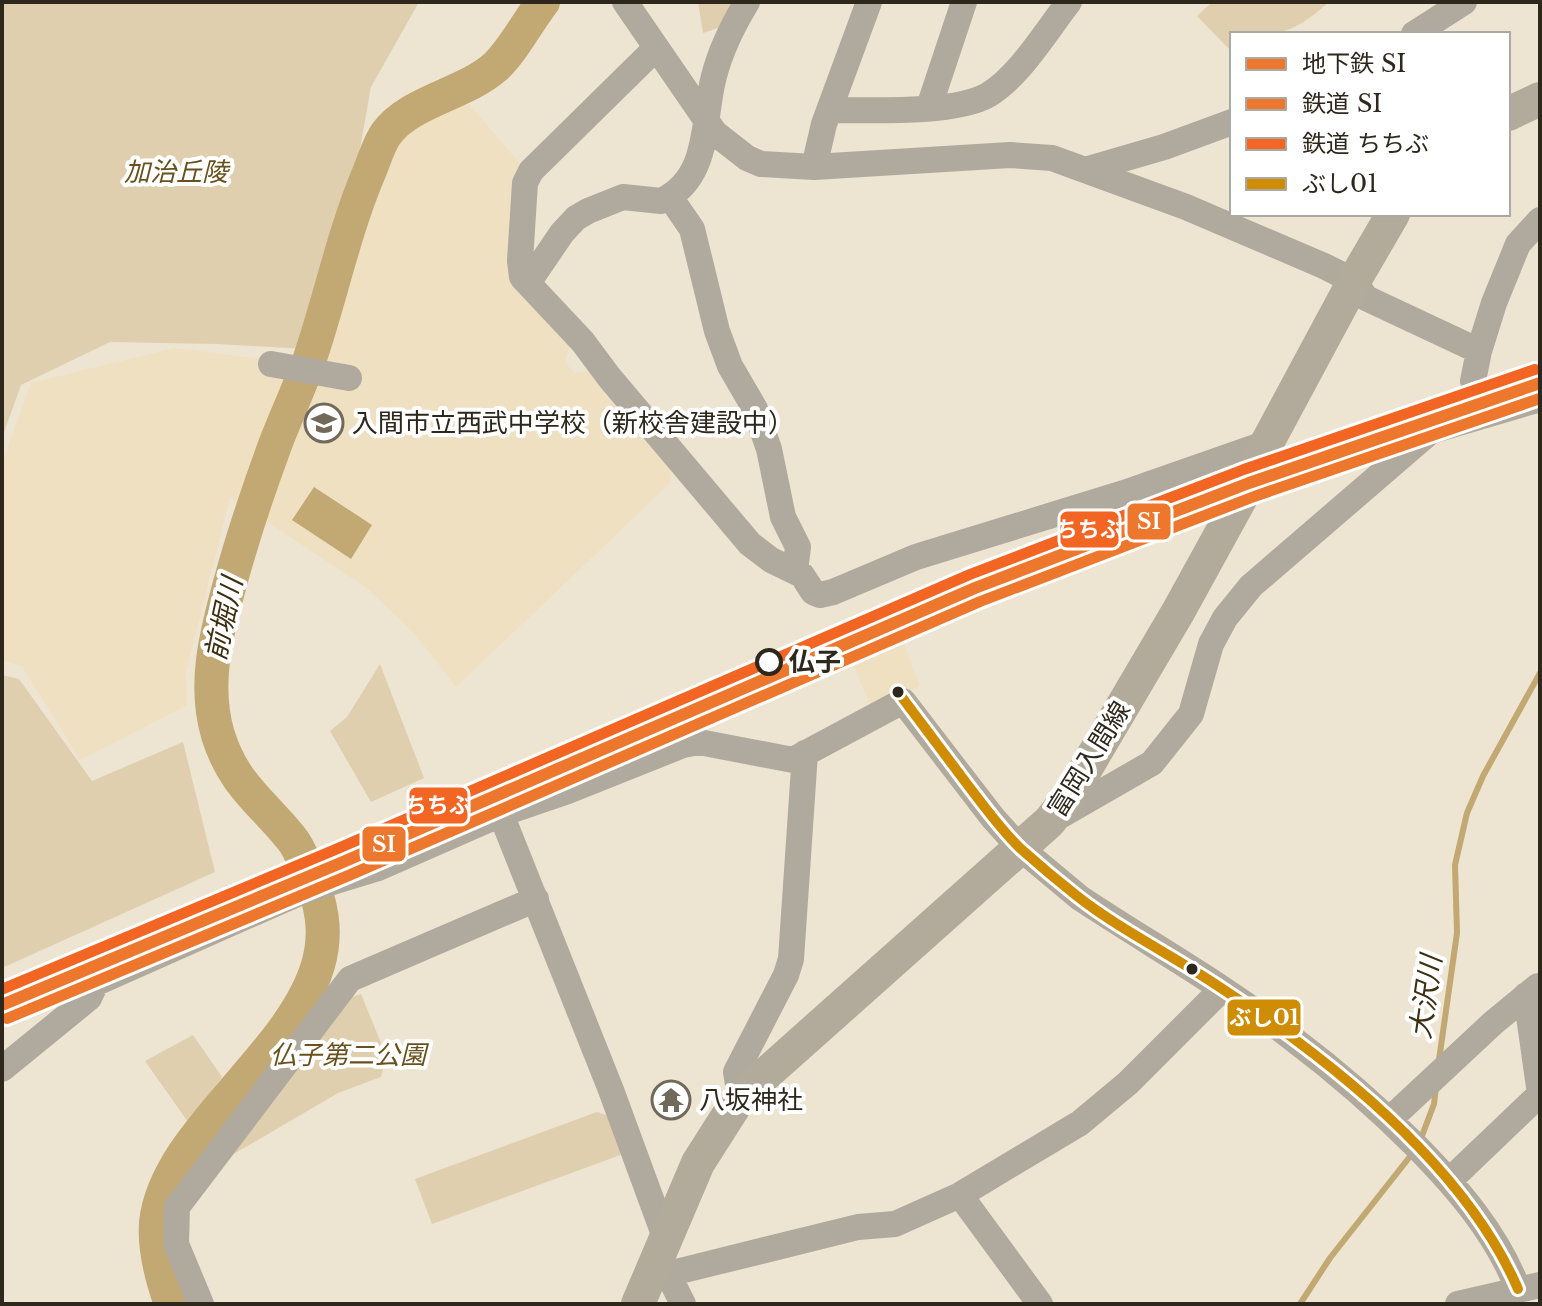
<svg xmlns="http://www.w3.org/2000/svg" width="1542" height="1306" font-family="'Libre Baskerville','Noto Sans JP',serif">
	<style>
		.built { fill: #efe0c2 }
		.green { fill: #dfcfaf }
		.water { fill: #c2a872 }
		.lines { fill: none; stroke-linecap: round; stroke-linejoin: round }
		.stream { stroke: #c2a872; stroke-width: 6 }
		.river { stroke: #c2a872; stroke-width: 34 }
		.minor { stroke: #b0a99d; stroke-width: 26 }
		.major { stroke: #b2aa9a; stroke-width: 34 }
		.bus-1-casing { stroke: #fff; stroke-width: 16 }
		.bus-1 { stroke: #cf8d06; stroke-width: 10 }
		.rail-1-casing { stroke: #fff; stroke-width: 18 }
		.rail-2-casing { stroke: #fff; stroke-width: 18 }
		.rail-1 { stroke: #ed772d; stroke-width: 12 }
		.rail-2 { stroke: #f26522; stroke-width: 12 }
		.metro-1-casing { stroke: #fff; stroke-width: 18 }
		.metro-1 { stroke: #ed772d; stroke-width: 12 }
		.stop-dot { fill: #fff; stroke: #2e281c; stroke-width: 4 }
		.bus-dot { fill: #2e281c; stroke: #fff; stroke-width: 3 }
		.labels { text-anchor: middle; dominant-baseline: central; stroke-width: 8; stroke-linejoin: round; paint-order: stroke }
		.park-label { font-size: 26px; font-style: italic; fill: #69511d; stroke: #fff }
		.poi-label { font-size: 26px; fill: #2e281c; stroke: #fff; text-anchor: start }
		.stop-label { font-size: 26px; font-weight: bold; fill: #2e281c; stroke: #fff; text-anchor: start }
		.street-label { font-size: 26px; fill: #2e281c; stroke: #fff }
		.water-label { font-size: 28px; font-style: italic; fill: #3e2f10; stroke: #fff }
		.line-badge { stroke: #fff; stroke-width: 3 }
		.badge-label { font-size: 22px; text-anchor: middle; font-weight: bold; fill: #fff }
	</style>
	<rect width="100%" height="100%" fill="#ede4d1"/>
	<path class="built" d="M462,96L521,165L509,277L570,345L565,362L574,373L588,371L672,470L670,483L456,687L416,635L367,588L230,497L186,672L187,705L80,760L22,666L2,660V463L31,383L175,348L316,366L388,139L408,121Z
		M904,644L920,686L872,709L854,666Z"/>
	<path class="green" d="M2,2H419L371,87L324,350L217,344L110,342L21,385L2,438Z
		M698,2H738L721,27L703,33Z
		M1212,2H1329C1290,36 1282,34 1232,34V48L1229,49L1197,16Z
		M380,664L424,778L371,802L330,731L347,717Z
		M2,675L19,679L92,781L183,742L215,872L2,968Z
		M361,994L386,1055L381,1077L338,1093L232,1155L352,997Z
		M193,1035L222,1077L188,1122L145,1061Z
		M597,1112L609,1116L623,1154L432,1224L415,1179Z"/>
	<path class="water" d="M314,487L372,525L351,559L292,520Z"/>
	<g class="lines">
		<path class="stream" d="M1439,1060L1457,933L1455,865L1467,813L1483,776L1540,673
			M1420,1141L1434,1104L1436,1087
			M1300,1304L1330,1258L1412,1154"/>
		<path class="river" d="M171,1304C162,1279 154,1250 156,1223C165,1133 292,1056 318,965C328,931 321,902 308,871C303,860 299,847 291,838C261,801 233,784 218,735C203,685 216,635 229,587C242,539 258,491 275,445C286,416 299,389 309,361C330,300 343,235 368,175C374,162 378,145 386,134C408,102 464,94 494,68C511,54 528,21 543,2"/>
		<path class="minor" d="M625,2L715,133L747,158L761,164L814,167L1010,155L1052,158L1186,207L1324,266L1354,281L1366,298L1479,351
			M1414,34L1464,2
			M655,49L531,171L525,183L520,261L522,277L583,342L609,377L750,544L771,560L802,575L813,592L820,595L833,592L916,557L1124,493L1267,443
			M929,107L964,2
			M830,110C871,110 955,114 988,95C1019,77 1047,30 1069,2
			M814,167L824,124L869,2
			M1085,170L1164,147L1232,122
			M670,197L692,229L717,331L730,366L755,409L769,449L783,517L798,547L795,571
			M528,283L562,233L576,218L588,211L623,197L661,201C711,178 702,121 714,76C721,49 733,25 747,2
			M271,364L349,378
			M1484,414L1473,381L1479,351L1494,303L1518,244L1540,220
			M501,814L611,1090L665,1237
			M1053,820L1152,763L1191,714L1211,644L1225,618L1251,586L1431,431L1540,399
			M2,1069L89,998L96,983L306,890L378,868L501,814L568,791L683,745L699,742L793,760L903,701L993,818L1020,848L1080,898C1151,945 1226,987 1293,1039C1337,1072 1378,1108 1417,1147C1458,1189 1497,1234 1518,1289
			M740,1097L736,1072L786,975L791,959L805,753
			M1389,1120L1493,1023L1538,986
			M1449,1181L1540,1094L1526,995
			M960,1195L1040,1304
			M654,1271L668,1274L683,1304
			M668,1274L858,1227L895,1224L960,1195L1080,1123L1128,1083L1222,989
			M201,1304L176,1244L177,1207L350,979L536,899
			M1458,1304L1540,1285"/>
		<path class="major" d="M1508,114L1540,99
			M638,1304L698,1163L740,1097L1049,822L1069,797L1178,612L1249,483L1267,443L1354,281L1393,214"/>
		<g class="bus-1-casing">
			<path id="bus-1" d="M898,692C921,723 944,753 967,784C984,806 1001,830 1021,849C1039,865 1058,881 1077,896C1119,929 1170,954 1215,984C1327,1057 1464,1164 1518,1289"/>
		</g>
		<use href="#bus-1" class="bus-1"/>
		<g class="rail-1-casing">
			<path id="rail-1" d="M7,1018L349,875L980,601L1254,496L1540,398"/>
		</g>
		<g class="rail-2-casing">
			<path id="rail-2" d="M2,990L338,849L970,575L1244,470L1535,370"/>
		</g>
		<use href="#rail-1" class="rail-1"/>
		<use href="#rail-2" class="rail-2"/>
		<g class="metro-1-casing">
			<path id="metro-1" d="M2,1005L343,862L975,588L1249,483L1540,383"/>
		</g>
		<use href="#metro-1" class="metro-1"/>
	</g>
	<defs>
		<g id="school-ring" transform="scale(2)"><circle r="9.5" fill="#fff" stroke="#716a5b" stroke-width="1.5"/><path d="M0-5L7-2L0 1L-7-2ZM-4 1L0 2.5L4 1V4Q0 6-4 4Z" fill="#716a5b"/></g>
		<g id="temple-ring" transform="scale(2)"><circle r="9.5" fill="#fff" stroke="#716a5b" stroke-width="1.5"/><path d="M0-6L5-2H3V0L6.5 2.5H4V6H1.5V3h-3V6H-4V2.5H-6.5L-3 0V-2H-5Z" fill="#716a5b"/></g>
	</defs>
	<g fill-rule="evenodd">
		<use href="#school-ring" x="324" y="423"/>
		<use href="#temple-ring" x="671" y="1100"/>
	</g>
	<circle class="stop-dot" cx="769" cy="662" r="12"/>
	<g class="bus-dot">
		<circle cx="898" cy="692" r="7"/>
		<circle cx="1192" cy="969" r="7"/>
	</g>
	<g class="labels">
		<g class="park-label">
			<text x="176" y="172">加治丘陵</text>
			<text x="348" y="1055">仏子第二公園</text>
		</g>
		<g class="poi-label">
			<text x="352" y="423">入間市立西武中学校（新校舎建設中）</text>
			<text x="699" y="1100">八坂神社</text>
		</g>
		<g class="stop-label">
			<text x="789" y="662">仏子</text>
		</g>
		<g class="street-label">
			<text transform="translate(1089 759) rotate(-58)">富岡入間線</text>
		</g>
		<g class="water-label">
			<text transform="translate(224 619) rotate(-78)">前堀川</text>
			<text transform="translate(1426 997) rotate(-82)">大沢川</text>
		</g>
	</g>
	<g class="line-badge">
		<rect x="1126" y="502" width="46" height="39" rx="8" fill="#ed772d"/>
		<rect x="1059" y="510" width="61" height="39" rx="8" fill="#f26522"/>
		<rect x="408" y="786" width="61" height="39" rx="8" fill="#f26522"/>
		<rect x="361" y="825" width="46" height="38" rx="8" fill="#ed772d"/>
		<rect x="1226" y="998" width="76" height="39" rx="8" fill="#cf8d06"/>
	</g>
	<g class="badge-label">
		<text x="1149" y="529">SI</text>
		<text x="1089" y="537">ちちぶ</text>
		<text x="438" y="813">ちちぶ</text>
		<text x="384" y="852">SI</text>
		<text x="1264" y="1025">ぶし01</text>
	</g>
	<rect width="1542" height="1306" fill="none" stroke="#2e281c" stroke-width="8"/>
	<rect x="1230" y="32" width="280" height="184" fill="#ffffff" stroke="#aba9a4" stroke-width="2"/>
	<rect x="1246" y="58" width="40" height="12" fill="#ed772d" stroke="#aba9a4" stroke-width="2"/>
	<text x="1302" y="72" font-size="24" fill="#2e281c">地下鉄 SI</text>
	<rect x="1246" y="98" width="40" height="12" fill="#ed772d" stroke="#aba9a4" stroke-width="2"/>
	<text x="1302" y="112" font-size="24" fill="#2e281c">鉄道 SI</text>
	<rect x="1246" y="138" width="40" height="12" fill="#f26522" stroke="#aba9a4" stroke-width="2"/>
	<text x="1302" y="152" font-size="24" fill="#2e281c">鉄道 ちちぶ</text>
	<rect x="1246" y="178" width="40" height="12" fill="#cf8d06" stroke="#aba9a4" stroke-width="2"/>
	<text x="1302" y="192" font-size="24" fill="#2e281c">ぶし01</text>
</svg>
